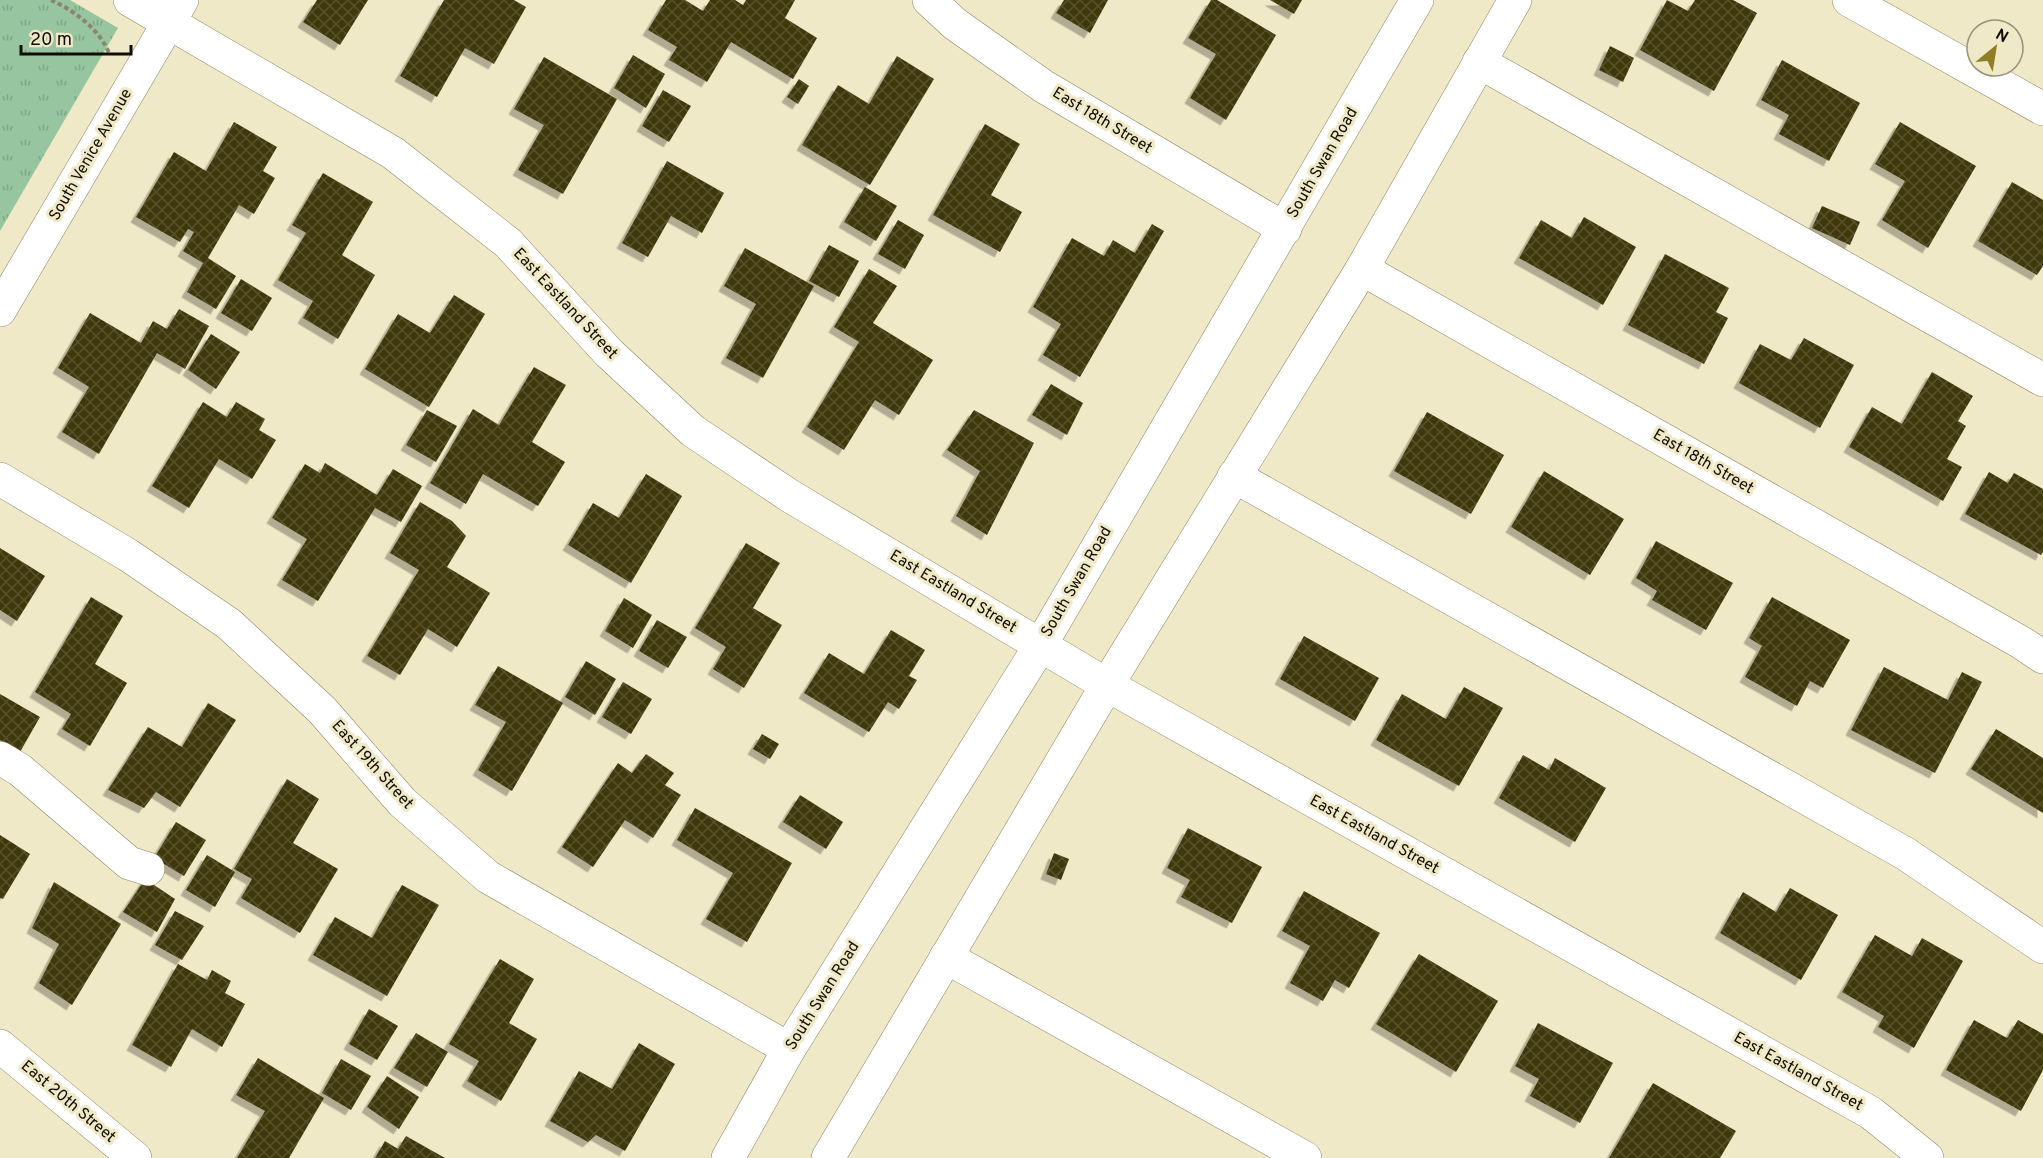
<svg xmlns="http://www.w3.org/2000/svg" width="2043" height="1158" font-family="Overpass,sans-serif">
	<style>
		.park { fill: url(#park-tufts) }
		.building { fill: url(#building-cross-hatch); filter: url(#shadow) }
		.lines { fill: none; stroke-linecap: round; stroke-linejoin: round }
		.minor-casing { stroke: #8a8464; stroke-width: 34 }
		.major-casing { stroke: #8a8464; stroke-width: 34 }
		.path { stroke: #8a856e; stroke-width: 4; stroke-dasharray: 4.5 3; stroke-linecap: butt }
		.minor { stroke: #fff; stroke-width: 33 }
		.major { stroke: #fff; stroke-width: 33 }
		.labels { text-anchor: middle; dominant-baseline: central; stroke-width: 6; stroke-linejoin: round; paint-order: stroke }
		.street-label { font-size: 16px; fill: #100d03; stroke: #f0e9c7 }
	</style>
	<defs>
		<pattern id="park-tufts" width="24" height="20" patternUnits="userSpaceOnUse" patternTransform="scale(1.5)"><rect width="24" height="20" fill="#96c59f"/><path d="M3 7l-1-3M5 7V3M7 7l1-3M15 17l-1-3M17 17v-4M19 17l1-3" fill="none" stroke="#80a887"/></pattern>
		<pattern id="building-cross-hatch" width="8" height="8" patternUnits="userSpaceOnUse" patternTransform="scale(1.5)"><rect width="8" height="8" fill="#40380c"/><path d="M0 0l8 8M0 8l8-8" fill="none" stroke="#58512d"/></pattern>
		<filter id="shadow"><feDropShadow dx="-5.5" dy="5.5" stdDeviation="0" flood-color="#0004"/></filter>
	</defs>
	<rect width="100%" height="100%" fill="#f0e9c7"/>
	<path class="park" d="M0,0H70L118,28L0,231Z"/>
	<path class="building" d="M317,0H368L340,45L303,22Z
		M444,0H514L526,7L494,64L465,48L437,97L400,76Z
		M666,0H685L703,11L710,0H735L743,5L746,0H795L785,18L817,38L793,79L731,42L707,82L669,60L677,47L648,30Z
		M1064,0H1108L1090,33L1056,13Z
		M1211,0H1217L1276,35L1226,120L1190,98L1216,54L1188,38Z
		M1270,0H1302L1294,14Z
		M1667,0L1688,11L1695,0H1733L1757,13L1714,91L1640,50Z
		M1610,46L1634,58L1623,82L1599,70Z
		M633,55L665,74L646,108L614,88Z
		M897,56L934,79L870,185L802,145L838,85L869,104Z
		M544,57L617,99L563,194L518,170L544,125L514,109Z
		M1782,60L1860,103L1829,161L1779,134L1789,115L1761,100Z
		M799,79L809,86L798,104L787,97Z
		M663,90L691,106L669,142L642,126Z
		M234,122L277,147L263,171L275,178L254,214L239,205L208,258L236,276L216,309L187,292L203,263L183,251L194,232L188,229L180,242L136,217L174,152L206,171Z
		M1900,122L1976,166L1928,248L1882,220L1905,181L1875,164Z
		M985,124L1020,144L991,195L1022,212L1000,252L933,215Z
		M667,161L724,193L702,233L671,216L648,257L622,243Z
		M323,173L373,202L342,255L375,275L338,339L303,318L313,301L278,280L306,233L292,225Z
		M2012,182L2043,200V266L2037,275L1978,241Z
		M865,187L897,206L876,241L844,222Z
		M1822,206L1860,222L1850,245L1812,228Z
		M1584,217L1636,247L1603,305L1519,258L1541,220L1572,238Z
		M898,220L924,235L905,269L878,254Z
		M1152,224L1164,231L1080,377L1043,355L1061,324L1033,307L1072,238L1104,256L1113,240L1135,253Z
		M829,245L859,261L839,297L809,281Z
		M745,248L814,286L763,378L726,358L756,304L724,286Z
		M1665,254L1729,288L1716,312L1728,318L1704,364L1628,325Z
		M869,269L897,286L873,323L933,360L899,415L875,400L844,450L807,427L859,342L834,327Z
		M241,279L272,298L252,331L221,313Z
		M454,295L485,314L429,407L365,369L398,314L430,333Z
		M179,309L209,326L185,369L157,353L99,454L62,432L89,387L58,368L90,313L141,343L153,321L167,329Z
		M211,334L240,352L216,389L188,370Z
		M1804,338L1854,365L1820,428L1739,383L1760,344L1791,360Z
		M534,367L566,385L532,442L565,462L538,506L483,474L466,504L430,483L473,409L499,425Z
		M1932,372L1973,396L1958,421L1966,426L1947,459L1962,467L1943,501L1849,447L1872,407L1902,424Z
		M1051,384L1083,403L1067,435L1032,415Z
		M203,402L227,417L236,402L265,419L259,430L276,440L252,479L219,459L189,508L152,486Z
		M427,410L457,426L436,462L406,445Z
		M974,410L1034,443L987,535L956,516L980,471L947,450Z
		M1427,412L1504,455L1471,514L1394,471Z
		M325,463L377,495L393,469L422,486L401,522L375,508L318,601L282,580L307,539L272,518L305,464L320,473Z
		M1544,471L1624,519L1590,575L1511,527Z
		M1989,472L2008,483L2014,473L2043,489V552L2041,555L1965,514Z
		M646,474L682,496L631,583L568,545L593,503L619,518Z
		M420,502L452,521L466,536L447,567L490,593L457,647L428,629L400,675L367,656L419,570L390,553Z
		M1656,541L1733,583L1706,630L1652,600L1657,591L1636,578Z
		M746,543L780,563L753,608L782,625L744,688L713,669L726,647L695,628Z
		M0,548L45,576L17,621L0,610Z
		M91,597L123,616L95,664L127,683L90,746L62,729L71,714L35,692Z
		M1772,597L1850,640L1823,688L1810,681L1797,706L1745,677L1762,646L1749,638Z
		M624,598L652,615L633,648L605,631Z
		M657,620L687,637L668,668L639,651Z
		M891,630L925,650L909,676L917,680L899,709L888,702L869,732L804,693L829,653L864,674Z
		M1304,636L1379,678L1355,721L1280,679Z
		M586,661L616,679L595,715L565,697Z
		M498,666L563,703L512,791L478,770L506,722L475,705Z
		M1884,667L1948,700L1962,672L1982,682L1935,773L1851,730Z
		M623,682L652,699L631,734L602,717Z
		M1464,687L1503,708L1459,786L1376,740L1402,694L1446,719Z
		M0,694L40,717L20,752L0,740Z
		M208,703L236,720L180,807L156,792L144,808L108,790L148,727L182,747Z
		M1996,729L2043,758V813L1971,769Z
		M762,734L779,744L770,759L753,749Z
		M646,754L674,773L665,785L681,795L653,838L625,820L593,867L562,847L618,763L632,773Z
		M1523,755L1549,770L1555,758L1606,788L1575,842L1499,798Z
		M287,779L319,799L293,843L338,869L300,933L241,898L252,879L234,869Z
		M800,795L843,822L826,849L783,822Z
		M695,808L792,863L747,942L706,919L733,873L677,840Z
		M176,822L206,840L184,876L154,858Z
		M1188,828L1262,867L1232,923L1181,897L1190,880L1167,868Z
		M0,835L30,854L3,899L0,898Z
		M1054,853L1069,859L1061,880L1046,874Z
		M207,855L235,872L215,907L186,890Z
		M145,879L175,899L157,932L123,912Z
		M54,882L121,924L72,1005L39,983L59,944L32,928Z
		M402,885L439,905L387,996L313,955L335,917L372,938Z
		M1790,888L1838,915L1801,980L1720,933L1743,892L1776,912Z
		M1304,891L1380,933L1349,988L1335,980L1323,1001L1290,983L1310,946L1282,931Z
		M175,911L204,926L182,960L155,945Z
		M1875,935L1912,956L1922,938L1963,961L1914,1048L1878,1027L1884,1016L1842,992Z
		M1419,954L1498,1001L1456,1072L1376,1024Z
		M500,959L534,979L509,1023L537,1039L501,1101L467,1081L479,1061L449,1044Z
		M178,964L207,980L212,970L231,981L225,993L245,1004L222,1047L192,1029L171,1067L132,1045Z
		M369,1009L398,1026L377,1060L349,1044Z
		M1974,1020L2007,1038L2018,1020L2043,1034V1070L2021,1111L1946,1070Z
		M1538,1023L1613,1063L1580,1123L1530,1096L1539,1079L1515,1066Z
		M416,1033L448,1052L427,1087L394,1068Z
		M639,1043L675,1064L625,1151L596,1135L588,1142L550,1121L579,1071L612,1089Z
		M258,1058L324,1098L289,1158H237L265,1111L236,1095Z
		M341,1059L371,1076L351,1110L322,1093Z
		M387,1076L419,1097L399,1129L367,1107Z
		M1653,1083L1736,1131L1720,1158H1609Z
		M406,1136L445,1158H375L385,1141L398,1149Z"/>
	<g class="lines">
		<g class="minor-casing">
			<path id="minor" d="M130,0L393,153L508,243L609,353L693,431L790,496L1107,685L1871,1113L1927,1158
				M929,0L955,24L1043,86L1285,229
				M1849,0L2043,109
				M1479,62L2043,380
				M1362,269L2022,643L2043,657
				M0,310L182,0
				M1234,476L1906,854L2043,947
				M0,479L128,555L229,624L322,710L402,802L488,877L789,1049
				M0,758L20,770L129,863L148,869
				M946,957L1305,1158
				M0,1046L135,1158"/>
		</g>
		<g class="major-casing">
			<path id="major" d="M728,1158L789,1049L1040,646L1417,0
				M828,1158L1107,685L1362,269L1515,0"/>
		</g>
		<path class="path" d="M51,0C75,11 99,29 109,53"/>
		<use href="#minor" class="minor"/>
		<use href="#major" class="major"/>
	</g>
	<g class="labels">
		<g class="street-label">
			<text transform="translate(1102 121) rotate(31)">East 18th Street</text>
			<text transform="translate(91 155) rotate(-60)">South Venice Avenue</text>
			<text transform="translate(1323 163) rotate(-60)">South Swan Road</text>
			<text transform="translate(565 304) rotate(47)">East Eastland Street</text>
			<text transform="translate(1703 462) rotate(30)">East 18th Street</text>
			<text transform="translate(1077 582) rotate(-60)">South Swan Road</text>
			<text transform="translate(953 592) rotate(31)">East Eastland Street</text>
			<text transform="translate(372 765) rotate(48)">East 19th Street</text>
			<text transform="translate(1374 835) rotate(29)">East Eastland Street</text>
			<text transform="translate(823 996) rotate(-58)">South Swan Road</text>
			<text transform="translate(1798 1072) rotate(29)">East Eastland Street</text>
			<text transform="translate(68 1102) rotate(40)">East 20th Street</text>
		</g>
	</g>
	<g transform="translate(1995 48) rotate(30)"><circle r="28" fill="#f0e9c7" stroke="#969179" stroke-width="1.5"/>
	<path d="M0-4.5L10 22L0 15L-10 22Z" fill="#907e25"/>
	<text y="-9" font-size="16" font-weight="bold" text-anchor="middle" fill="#100d03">N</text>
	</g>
	<path d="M21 45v9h110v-9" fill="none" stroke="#100d03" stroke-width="3"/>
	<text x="30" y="45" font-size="18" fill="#100d03" stroke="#f0e9c7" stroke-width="4.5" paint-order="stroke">20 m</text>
</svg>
